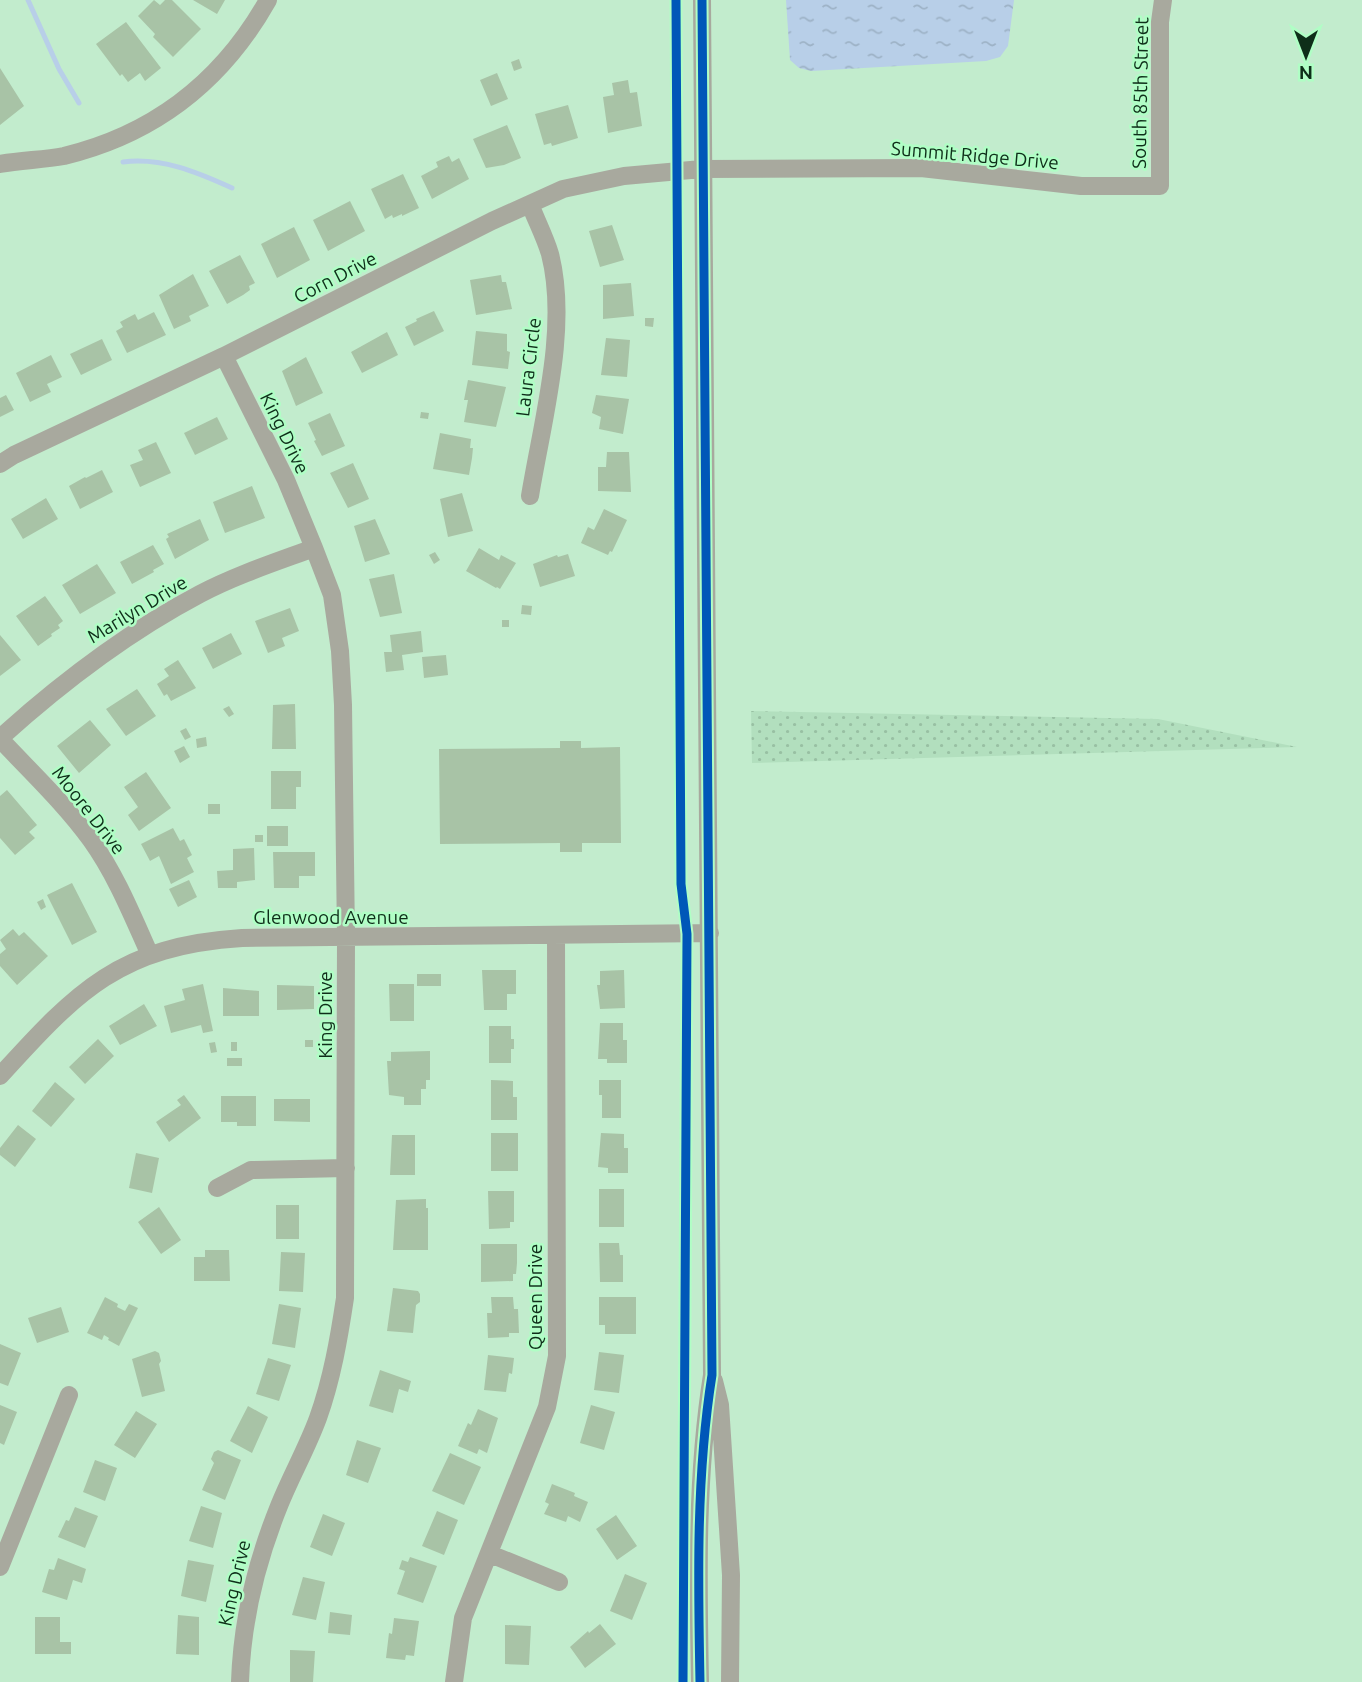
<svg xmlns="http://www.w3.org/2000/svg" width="1362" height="1682" font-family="Ubuntu,sans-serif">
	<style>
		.green { fill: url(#green-dots) }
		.water { fill: url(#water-ripples) }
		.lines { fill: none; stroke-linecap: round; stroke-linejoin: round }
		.stream { stroke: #b8cfe8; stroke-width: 5 }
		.building { fill: #a8c3a6 }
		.minor { stroke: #a8a99e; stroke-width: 18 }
		.cycleway-casing { stroke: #b0fec5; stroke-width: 13 }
		.cycleway { stroke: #0057b8; stroke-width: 9 }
		.labels { text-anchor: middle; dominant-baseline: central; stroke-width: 5; stroke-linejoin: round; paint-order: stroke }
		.street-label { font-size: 19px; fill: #0e2e19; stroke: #b0fec5 }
	</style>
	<defs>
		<pattern id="green-dots" width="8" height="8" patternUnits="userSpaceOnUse" patternTransform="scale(1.75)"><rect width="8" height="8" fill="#b2dfbe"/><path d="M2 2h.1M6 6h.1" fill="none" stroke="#98c0a3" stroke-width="1.8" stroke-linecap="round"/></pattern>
		<pattern id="water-ripples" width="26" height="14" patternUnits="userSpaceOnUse" patternTransform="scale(1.75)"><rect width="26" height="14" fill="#b8cfe8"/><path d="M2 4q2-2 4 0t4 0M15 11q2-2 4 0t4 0" fill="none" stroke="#9db2c6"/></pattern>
	</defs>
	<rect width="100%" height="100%" fill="#c2eccd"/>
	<path class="green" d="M751,711L1158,719L1297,747L752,763Z"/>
	<path class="water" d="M786,0H1014L1008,46L1000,57L986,61L811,71L799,68L790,60Z"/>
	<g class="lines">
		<path class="stream" d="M28,0L59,69L79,103
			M123,162C161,157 197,172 232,188"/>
	</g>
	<path class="building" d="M154,0L160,5L165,0H172L201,29L173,57L153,37L155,34L138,16Z
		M193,0H225L217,14Z
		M126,22L161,68L145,81L140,73L128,82L122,74L120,76L96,44Z
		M519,59L522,68L514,71L511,62Z
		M0,68L24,106L0,125Z
		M497,73L508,99L491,106L480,80Z
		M628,80L630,93L637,92L642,126L608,133L603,97L614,95L612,83Z
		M568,105L578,138L552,146L551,143L544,145L535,114Z
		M507,125L521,158L504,165L486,168L473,139Z
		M449,156L452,162L459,158L469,179L432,199L421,176L438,167L436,162Z
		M403,174L419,208L402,216V214L393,218L392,215L385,219L371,189Z
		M350,201L365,231L328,251L313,220Z
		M612,225L624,260L600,267L589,231Z
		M294,227L310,260L277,278L261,244Z
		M240,255L255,283L249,286L250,290L243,295L227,304L209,271Z
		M193,274L209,306L189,316L191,321L174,329L159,295Z
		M501,275L502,282H506L512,309L476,315L470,280Z
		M631,283L634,316L603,319V285Z
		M434,311L444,331L414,346L405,327L417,321L416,319Z
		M154,312L166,335L127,353L116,331L123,327L120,322L135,314L138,320Z
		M645,318H654L653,327L645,326Z
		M476,331L507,334V351L510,352L508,369L472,365Z
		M387,332L398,355L362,373L351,352Z
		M606,338L630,340L627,377L601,375Z
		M102,339L112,360L81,375L70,354Z
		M51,355L62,377L47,384L51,392L30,402L16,373Z
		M306,357L323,393L296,406L282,371Z
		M468,380L506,387L496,427L464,422L468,400H464Z
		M6,395L14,410L0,417V398Z
		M596,395L629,399L623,434L599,429L601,417L592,413Z
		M421,412L429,413L428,419L420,418Z
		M330,413L345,446L322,456L314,441L316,440L308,423Z
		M217,417L228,439L195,455L184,433Z
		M440,433L471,439L470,448H473L472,458L469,475L433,469Z
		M156,442L171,473L140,487L130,465L143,460L138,450Z
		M607,452H629L631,492L598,491V467H606Z
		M353,463L369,499L348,508L330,473Z
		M102,470L113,492L80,509L69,486L85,477L86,478Z
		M252,486L265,518L225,533L213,502Z
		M462,493L473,531L448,537L440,499Z
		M46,498L58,519L23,539L11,519Z
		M604,509L627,520L612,552L610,551L608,555L581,543L588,527L594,530Z
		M200,519L209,540L175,559L166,539L169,537L167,534Z
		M375,519L390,554L365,562L354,526Z
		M153,545L164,564L153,570L154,572L132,584L120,562Z
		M479,548L499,560L501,555L516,563L500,589L497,587L496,588L466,571Z
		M435,552L440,560L434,564L429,555Z
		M568,554L575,576L540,587L533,564L557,555L558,557Z
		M97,564L116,593L80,614L62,585Z
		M394,574L402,613L380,617L369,579Z
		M45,596L63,621L58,625L60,628L51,634L52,636L38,646L16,616Z
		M522,605L532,606L531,615L521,614Z
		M290,608L299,631L282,638L285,646L268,653L255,621Z
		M502,620H509V627H502Z
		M421,631L423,652L402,655L404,670L386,672L384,652H392L390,635Z
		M231,633L242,654L213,669L202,648Z
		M0,635L21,660L0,676Z
		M446,655L448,675L424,678L422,657Z
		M178,660L196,688L171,701L167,694L164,696L157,684L169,676L164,669Z
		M137,689L156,716L126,736L106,709Z
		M295,704L296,749H272L273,705Z
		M229,706L234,714L229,717L223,709Z
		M90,720L111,745L79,773L57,746Z
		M186,728L191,737L185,740L180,731Z
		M206,737L207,746L197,748L196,739Z
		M560,741H581V748L620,747L621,843H582V852H560V843L440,844L439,749L560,748Z
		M184,746L190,757L180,763L174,751Z
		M271,771H301V787H296V809H271Z
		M146,772L171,808L139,831L128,815L138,807L124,787Z
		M7,790L37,825L29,832L35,838L15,855L0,838V796Z
		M208,804H220V814H208Z
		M267,826H288V846H267Z
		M173,828L180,841L184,839L192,855L187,858L194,872L171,884L159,856L150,861L141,844Z
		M255,835H263V842H255Z
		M254,848L255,880L237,882V888H218L217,871L233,870V849Z
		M273,852H315V876H299V888H274Z
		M189,880L197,897L178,907L169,889Z
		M72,883L97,932L72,945L47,895Z
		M43,899L46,907L41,910L37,902Z
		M13,929L19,936L24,932L48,956L17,985L0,966V954L6,949L0,940Z
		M482,970H516V994H507V1010H484Z
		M624,970L625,1008L600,1009L597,985H600V971Z
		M417,974H441V986H417Z
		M203,984L213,1031L203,1033L201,1025L171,1033L164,1006L185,1000L182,989Z
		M389,984H414V1021H390Z
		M277,985L314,986V1009L277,1010Z
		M223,988L259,991V1016H223Z
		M144,1004L157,1026L120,1045L109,1026Z
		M600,1023H623V1040H627V1063H607V1059H598Z
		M489,1026H511V1039H514V1049H511V1063H489Z
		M98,1039L114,1056L85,1084L69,1067Z
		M305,1040H313V1047H305Z
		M215,1042L217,1052L211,1053L209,1043Z
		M231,1042H237V1051H231Z
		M430,1051V1080H426V1089H421V1105H404V1097L389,1095L387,1061H391V1052Z
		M227,1058H242V1066H227Z
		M491,1080L513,1081V1097H517V1120H491Z
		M599,1080H621V1118H602V1095H599Z
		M55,1082L75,1099L51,1127L32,1111Z
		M184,1095L201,1118L169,1142L156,1122L181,1105L177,1100Z
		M221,1096H256V1126H237V1122H221Z
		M274,1099H310V1122L274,1121Z
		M18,1125L36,1139L15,1167L0,1155V1148Z
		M491,1133H518V1171H491Z
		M601,1133L624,1134V1148H628V1173H608V1168L598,1167Z
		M392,1135H415V1175H390Z
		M136,1153L159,1158L152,1193L129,1188Z
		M599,1189H624V1227H599Z
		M488,1191H514V1222H510V1228L489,1229Z
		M426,1199V1208H428V1250H393L396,1200Z
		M276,1205H299V1239H276Z
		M159,1207L181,1240L161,1254L138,1222Z
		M599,1243H619L620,1255H623V1282H600Z
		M481,1244H517V1263L516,1274H513V1281L481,1282Z
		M205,1250H229L230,1281H194V1257H205Z
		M281,1252L305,1253L303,1292L279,1291Z
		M393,1288L418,1291L420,1294V1302L416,1305L413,1333L387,1331Z
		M105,1297L118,1304L117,1307L125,1311L129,1304L138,1308L119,1346L108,1340L109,1338L104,1335L102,1340L87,1333Z
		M491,1297H513L514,1309H518L519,1333H509V1337L488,1338L487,1313H492Z
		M599,1297H636V1334H605V1325H599Z
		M279,1304L301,1308L295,1348L272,1344Z
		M61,1307L69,1332L37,1343L28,1318Z
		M0,1344L21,1353L8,1386L0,1383Z
		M155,1351L159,1353L161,1361L159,1364L165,1391L142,1397L132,1359Z
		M599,1352L624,1355L619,1393L594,1390Z
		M488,1355L514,1358L512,1374L509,1373L506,1392L484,1390Z
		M268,1358L291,1365L279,1401L256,1394Z
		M380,1370L411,1381L408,1392L399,1389L393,1413L369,1406Z
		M0,1405L17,1412L4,1445L0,1443Z
		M591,1405L615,1412L604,1450L580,1443Z
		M248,1406L268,1417L252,1453L230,1441Z
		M478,1409L498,1418L487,1453L479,1449L477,1454L458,1446L468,1423L471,1425Z
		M136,1411L157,1424L135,1458L114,1445Z
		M357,1440L381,1448L368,1483L346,1475Z
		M218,1450L241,1460L225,1500L202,1490L214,1463L211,1459L214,1452Z
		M450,1453L481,1467L464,1505L432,1491Z
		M95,1460L117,1468L105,1501L83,1492Z
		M552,1484L575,1493L574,1496L588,1502L580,1522L568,1516L566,1522L544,1514L549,1504L545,1502Z
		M201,1506L222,1513L213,1548L189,1541Z
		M75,1507L98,1516L85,1548L58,1537L66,1520L69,1521Z
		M437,1511L458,1520L444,1555L422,1546Z
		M323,1514L345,1523L332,1556L310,1547Z
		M616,1515L637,1546L617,1560L596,1529Z
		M410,1557L437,1566L423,1603L397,1594L405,1571L399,1569L402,1560L408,1562Z
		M58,1558L86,1569L82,1583L73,1580L67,1600L42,1592L49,1569L54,1570Z
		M188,1560L214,1565L206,1602L181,1596Z
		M625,1574L647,1583L632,1620L610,1611Z
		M303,1577L325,1582L316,1620L292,1615Z
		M330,1612L352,1615L350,1635L328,1633Z
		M178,1615L199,1617V1655L176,1654Z
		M35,1617H60V1642H71V1654H35Z
		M394,1618L419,1621L414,1656L406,1655L405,1660L386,1658L389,1633L392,1634Z
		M600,1624L616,1644L585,1668L570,1647L588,1631L589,1633Z
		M505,1625L531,1626L529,1665L505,1664Z
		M290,1650L315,1651L313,1682H290Z"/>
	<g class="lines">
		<path class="minor" d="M0,164C21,160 43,160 64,156C155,134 223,80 268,0
			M530,204C536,220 545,237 550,254C569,328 542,422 530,496
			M224,356L286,480L314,548L332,595L340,651L343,705L346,938L345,1298C339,1338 332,1379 318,1418C307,1448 291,1476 279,1506C256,1563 242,1620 240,1682
			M0,464L14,455L224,356L492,221L563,189L624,176L702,169L921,168L1081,186H1160V22L1163,0
			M0,738C62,682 126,633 200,594C236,575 276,562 314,548
			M0,739C31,772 64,803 91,840C116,875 132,915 150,955
			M0,1076C78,990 120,946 242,938L710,933
			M217,1188L251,1170L346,1168
			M714,1381L720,1405L731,1575L730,1682
			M490,1554L559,1582
			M0,1567L69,1395
			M454,1682L463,1618L547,1407L557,1356L556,936
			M700,1682C698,1580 696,1476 712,1375L702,0"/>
		<g class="cycleway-casing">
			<path id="cycleway" d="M676,0L681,884L687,934L683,1682
				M700,1682C698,1580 696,1476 712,1375L702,0"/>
		</g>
		<use href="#cycleway" class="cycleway"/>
	</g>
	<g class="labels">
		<g class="street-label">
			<text transform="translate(1140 93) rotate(-89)">South 85th Street</text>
			<text transform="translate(975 155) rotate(5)">Summit Ridge Drive</text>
			<text transform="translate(335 277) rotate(-27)">Corn Drive</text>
			<text transform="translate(528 367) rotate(-83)">Laura Circle</text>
			<text transform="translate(285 433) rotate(64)">King Drive</text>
			<text transform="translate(137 609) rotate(-31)">Marilyn Drive</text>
			<text transform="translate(89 810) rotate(52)">Moore Drive</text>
			<text x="331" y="917">Glenwood Avenue</text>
			<text transform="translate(325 1015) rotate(-90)">King Drive</text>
			<text transform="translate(535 1297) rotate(-90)">Queen Drive</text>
			<text transform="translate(234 1583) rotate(-77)">King Drive</text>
		</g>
	</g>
	<g transform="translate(1306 56) rotate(180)" stroke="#b0fec5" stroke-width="5" paint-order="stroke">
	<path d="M0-5L12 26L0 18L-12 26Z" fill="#0e2e19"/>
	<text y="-10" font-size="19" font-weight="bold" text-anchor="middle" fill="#0e2e19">N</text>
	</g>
</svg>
